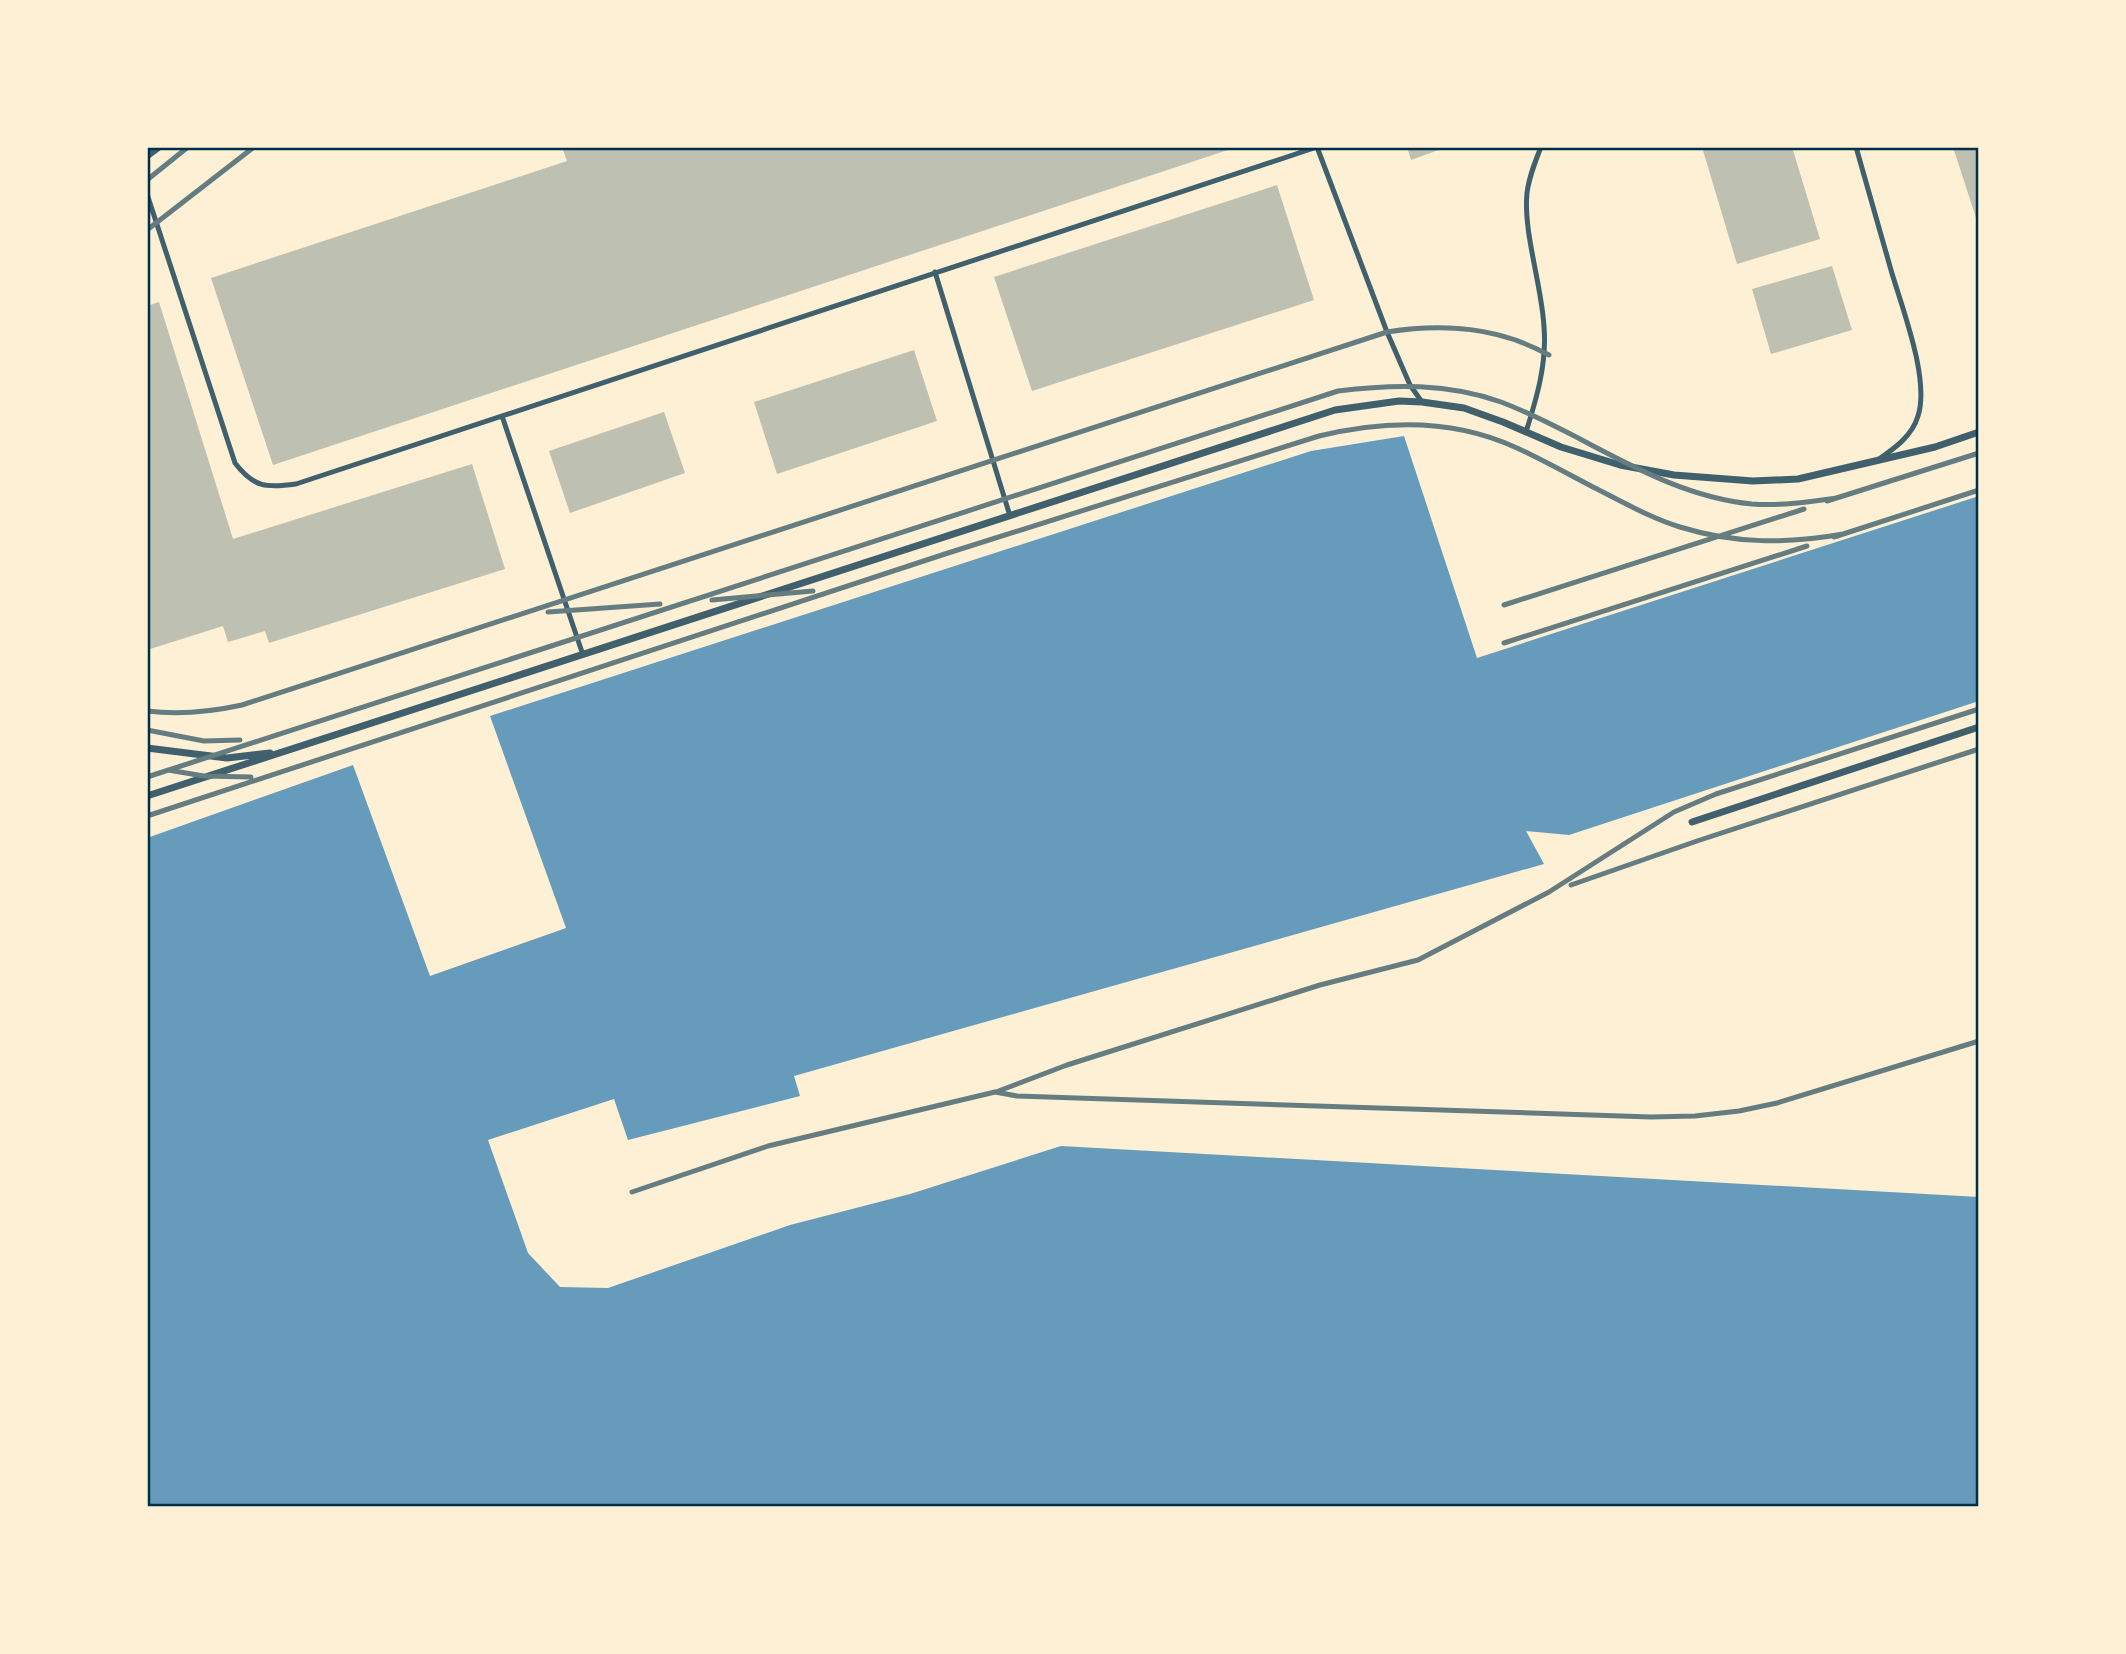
<svg xmlns="http://www.w3.org/2000/svg" width="2126" height="1654" font-family="'Roboto Serif',serif">
	<style>
		.water { fill: #669bbc }
		.building { fill: #bec0b2 }
		.lines { fill: none; stroke-linecap: round; stroke-linejoin: round }
		.service { stroke: #3f606c; stroke-width: 5 }
		.minor { stroke: #3f606c; stroke-width: 7 }
		.rail { stroke: #657d81; stroke-width: 5 }
		.neatline { fill: none; stroke: #003049; stroke-width: 2.5 }
	</style>
	<rect width="100%" height="100%" fill="#fdf0d5"/>
	<path class="water" d="M1404,436L1477,658L1979,496V701L1569,835L1526,831L1544,864L794,1076L800,1096L628,1140L614,1099L488,1140L528,1253L560,1287L608,1288L790,1225L910,1194L1061,1146L1979,1197V1507H147V838L353,765L430,976L566,928L490,716L1311,451Z"/>
	<path class="building" d="M562,147H1237L273,465L211,278L567,161Z
		M1407,147H1447L1411,160Z
		M1702,147H1792L1820,239L1737,264Z
		M1953,147H1979V224H1978Z
		M1277,185L1314,300L1032,391L994,277Z
		M1832,266L1852,330L1771,354L1752,289Z
		M159,302L233,539L472,464L505,569L269,643L265,631L228,642L223,626L147,650V306Z
		M914,350L937,421L777,474L754,402Z
		M664,412L685,473L570,513L549,451Z"/>
	<g class="lines">
		<path class="service" d="M1856,147C1868,188 1879,229 1891,270C1902,308 1930,379 1918,416C1912,436 1895,448 1879,459
			M147,194L235,463C254,488 267,488 296,484L1317,147L1387,332L1410,385L1422,402
			M935,272L1010,516
			M502,416L583,655
			M1526,432C1537,397 1547,363 1544,327C1542,286 1523,232 1527,193C1529,177 1535,162 1541,147"/>
		<path class="minor" d="M147,156L159,147
			M147,748L227,758L270,753
			M147,796L1335,410L1399,401L1422,402L1464,408L1503,422L1561,447L1620,465L1674,475L1753,481L1798,479L1935,447L1979,432
			M1692,822L1979,727"/>
		<path class="rail" d="M147,180L188,147
			M147,230L254,147
			M1827,501L1979,453
			M1834,537L1979,490
			M712,600L813,591
			M1504,605L1804,509
			M548,612L660,604
			M1504,643L1807,546
			M147,711C180,715 210,712 242,705L1387,332C1444,323 1498,327 1549,355
			M147,730L204,741L240,740
			M168,770L204,776L251,777
			M147,777L1338,391C1393,384 1448,383 1501,402C1586,434 1659,495 1752,504C1780,506 1809,502 1837,498
			M147,816L948,553L1319,436C1385,420 1453,418 1517,448C1543,460 1568,474 1593,487C1621,501 1650,518 1680,527C1735,544 1787,544 1843,534
			M1571,885L1697,841L1979,749
			M996,1092L1067,1065L1320,985L1418,960L1549,892L1674,812L1716,794L1979,709
			M632,1192L768,1146L995,1092L1017,1096L1651,1117L1695,1116L1739,1111L1777,1103L1979,1041"/>
	</g>
	<rect width="2126" height="1654" fill="none" stroke="#fdf0d5" stroke-width="298"/>
	<rect x="149" y="149" width="1828" height="1356" class="neatline"/>
</svg>
